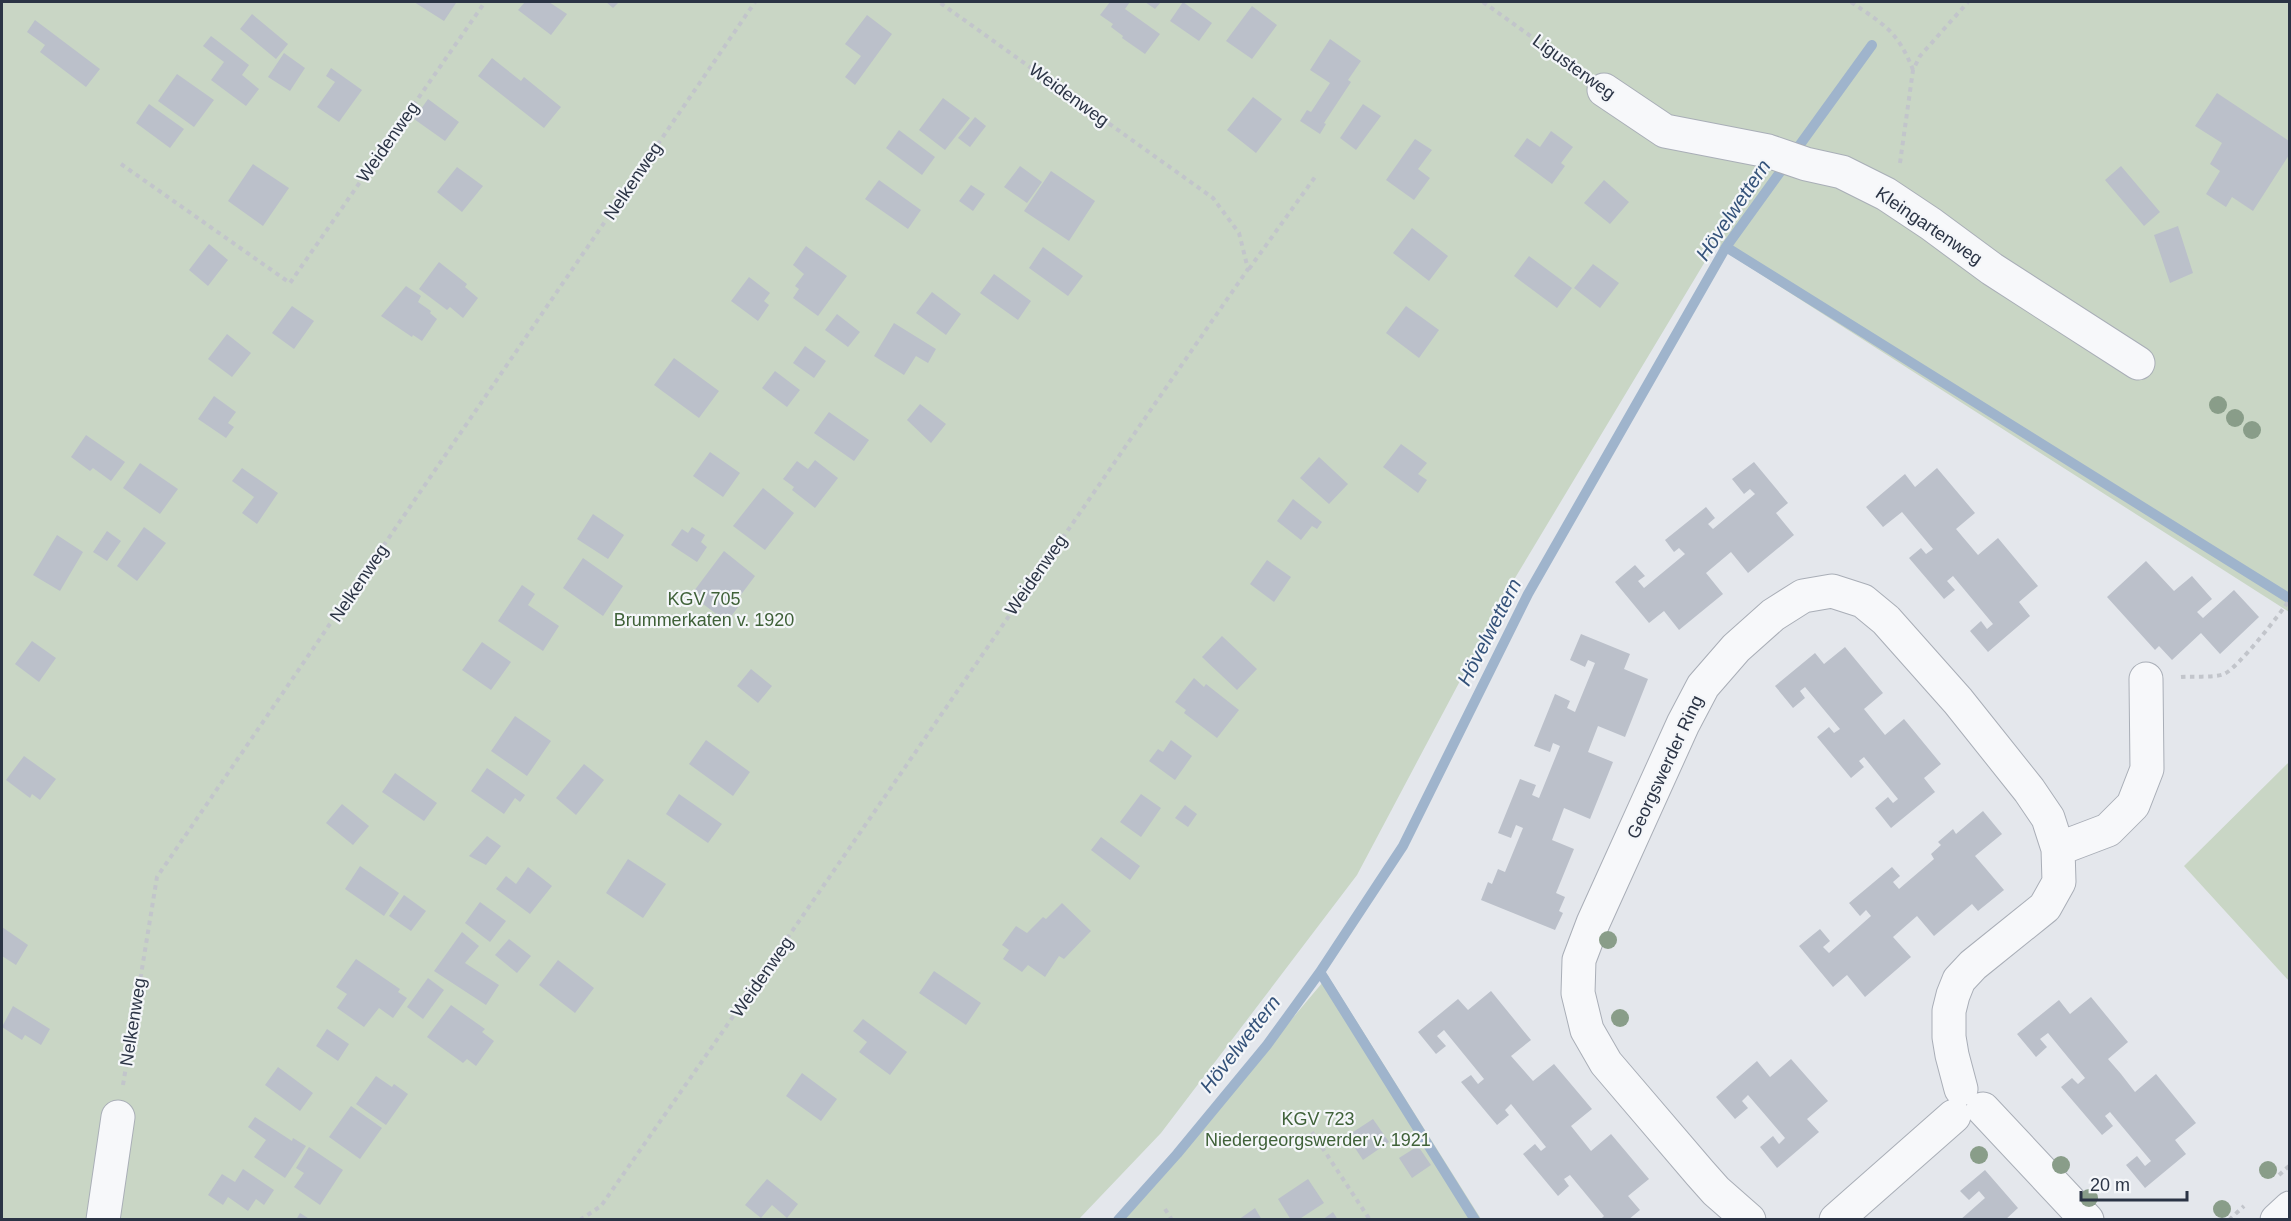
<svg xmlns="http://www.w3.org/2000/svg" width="2291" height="1221" font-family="Helvetica,sans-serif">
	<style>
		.green { fill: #c9d6c5 }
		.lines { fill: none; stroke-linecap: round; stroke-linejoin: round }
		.stream { stroke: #9fb4cc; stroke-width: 10 }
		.building { fill: #bbc0ca }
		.minor-casing { stroke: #a9aeb7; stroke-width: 35 }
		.path { stroke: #c2c5cb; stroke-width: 4; stroke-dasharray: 4.5 4.5; stroke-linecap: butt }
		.minor { stroke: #f7f8fa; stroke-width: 33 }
		.tree { fill: #899d89 }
		.labels { text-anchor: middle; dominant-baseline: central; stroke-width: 4.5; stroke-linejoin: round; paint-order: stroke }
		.street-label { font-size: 18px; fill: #2b3445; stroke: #f4f6f9 }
		.park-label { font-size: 18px; fill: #3f6138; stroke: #f4f6f9 }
		.water-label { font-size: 20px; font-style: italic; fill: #34527a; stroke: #f4f6f9 }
	</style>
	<rect width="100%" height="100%" fill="#e4e7ec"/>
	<path class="green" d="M2,2H2289V612L1715,245L1512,583L1357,875L1161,1133L1079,1219L2,1220Z
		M2289,762V981L2184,866Z
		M1328,976L1481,1219L1123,1220Z"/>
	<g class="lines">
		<path class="stream" d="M1726,247L2290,599
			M1320,972L1475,1220
			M1118,1220L1177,1154L1267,1045L1320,972L1403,846L1528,594L1726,247L1872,45"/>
	</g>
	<path class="building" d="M414,2H454L456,3L444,21Z
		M525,2H549L567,14L551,35L518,10Z
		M606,2H619L613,8Z
		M1110,2H1130L1125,9L1160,34L1145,54L1122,38L1123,36L1111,27L1113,24L1100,15Z
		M1145,2H1161L1155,9Z
		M1183,2L1212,23L1199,41L1170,21Z
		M1252,6L1277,25L1252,59L1226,41Z
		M252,14L288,44L276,59L240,29Z
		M867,15L892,34L855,85L845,77L861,56L845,44Z
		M35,20L100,69L86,87L40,52L45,45L27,32Z
		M211,36L249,65L242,75L259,89L246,106L211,80L224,62L203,46Z
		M1330,39L1361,61L1348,80L1351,82L1324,123L1326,124L1320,134L1300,121L1307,110L1311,112L1330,83L1310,70Z
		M284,53L305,68L290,91L268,77Z
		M492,58L521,81L524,77L561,107L544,128L478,76Z
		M331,68L362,90L339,122L317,107L335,82L326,76Z
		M177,74L214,100L194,127L158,101Z
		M2217,93L2289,141V155L2253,211L2232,197L2226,207L2206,194L2220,171L2210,164L2222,143L2195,126Z
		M1253,97L1282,119L1256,153L1227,130Z
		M943,98L970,118L945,150L919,130Z
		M428,99L459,122L445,141L414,119Z
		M149,104L184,129L170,148L136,123Z
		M1363,104L1381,116L1356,150L1340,138Z
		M975,117L986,126L970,147L958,138Z
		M899,130L935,157L922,175L886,148Z
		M1551,131L1573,147L1561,163L1565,166L1552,184L1514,156L1527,138L1540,147Z
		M1415,139L1432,150L1418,169L1430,178L1414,200L1386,180Z
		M253,164L289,188L263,226L228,201Z
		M1020,166L1042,182L1027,203L1004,187Z
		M2121,166L2160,212L2144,226L2105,180Z
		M457,167L483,186L462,212L437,192Z
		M1051,171L1095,201L1069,241L1024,211Z
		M879,180L921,210L908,229L865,199Z
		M1604,180L1629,202L1610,224L1584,203Z
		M971,185L985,194L973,211L959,201Z
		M2178,226L2193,273L2170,283L2154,235Z
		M1412,228L1448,256L1429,281L1393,253Z
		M209,244L228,260L208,286L189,270Z
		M806,246L847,276L818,316L793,298L799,289L795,286L804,274L793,265Z
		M1043,247L1083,276L1068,296L1029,268Z
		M1529,256L1572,288L1557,308L1514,276Z
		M439,262L467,284L465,287L478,298L463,318L450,307L447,310L419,289Z
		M1593,264L1619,283L1600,308L1574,288Z
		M994,274L1031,301L1018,320L980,293Z
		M749,277L770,293L764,301L769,305L758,321L731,301Z
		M406,286L421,296L418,302L431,311L430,313L437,319L422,341L413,335L412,337L381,316Z
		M932,292L961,314L946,335L916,313Z
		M292,306L314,321L294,349L272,333Z
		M1406,306L1439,330L1419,358L1386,333Z
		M837,314L860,332L848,347L825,330Z
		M894,323L936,349L928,363L916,356L904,375L874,356Z
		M227,334L251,353L232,377L208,359Z
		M805,346L826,361L814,378L793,363Z
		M674,358L719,391L699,418L654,385Z
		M775,371L800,390L787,407L762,388Z
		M214,396L236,412L228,423L234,427L226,438L198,419Z
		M920,404L946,424L931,443L907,420Z
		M829,412L869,440L854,461L814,433Z
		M86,435L125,462L111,481L93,468L90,471L71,457Z
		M1401,444L1427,463L1418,474L1427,480L1418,493L1383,467Z
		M710,452L740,473L723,497L693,476Z
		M1319,457L1348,484L1329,504L1300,478Z
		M815,460L838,478L815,508L792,490L794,487L783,479L797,461L808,469Z
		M1754,462L1788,503L1776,513L1794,535L1748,573L1731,552L1706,573L1723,594L1679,630L1664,611L1649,623L1615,582L1635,565L1645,576L1638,581L1644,588L1685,554L1679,548L1674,552L1665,540L1706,507L1715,518L1708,524L1713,529L1755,494L1750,489L1744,494L1732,479Z
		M140,463L178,489L160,514L123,488Z
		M242,468L278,493L257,524L242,513L254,497L232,481Z
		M1937,468L1975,513L1956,529L1978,555L1998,538L2038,586L2019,602L2030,616L1988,652L1970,631L1981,621L1987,629L1993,624L1953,576L1947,581L1955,590L1944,599L1909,558L1921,548L1926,554L1933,549L1902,512L1883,527L1866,507L1905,474L1915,487Z
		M763,488L794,513L765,550L733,526Z
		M1293,499L1322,522L1317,529L1312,526L1301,540L1277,521Z
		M593,514L624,535L608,559L577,539Z
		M144,527L166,543L137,581L117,566Z
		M692,527L705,535L701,542L707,547L697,562L671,545L682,529L688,533Z
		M107,531L121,541L107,561L93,552Z
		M57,535L83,552L60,591L33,575Z
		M724,551L755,576L737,600L741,603L727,622L691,595Z
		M583,558L623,586L603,616L563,588Z
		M1267,560L1291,577L1274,602L1250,584Z
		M2146,561L2174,591L2192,576L2212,599L2197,612L2203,618L2234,590L2259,617L2220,654L2201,633L2172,660L2159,646L2155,650L2107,597Z
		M522,585L535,594L528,605L559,626L543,651L498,621Z
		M1581,634L1630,654L1624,669L1648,679L1625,737L1598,726L1588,752L1613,762L1590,819L1564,808L1552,840L1574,849L1556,893L1565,897L1559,911L1563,913L1555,930L1481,900L1488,882L1492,884L1498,869L1505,872L1523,828L1516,825L1511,838L1498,833L1520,779L1536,785L1532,795L1539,798L1560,746L1553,743L1550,752L1534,746L1555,694L1570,701L1567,708L1575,712L1595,663L1588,660L1585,667L1570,660Z
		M1222,636L1257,669L1237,690L1202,657Z
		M32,641L56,658L39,682L15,664Z
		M482,642L511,662L491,690L462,670Z
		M1845,647L1883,693L1864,709L1885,735L1904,719L1941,764L1924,778L1935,792L1891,828L1875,808L1888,797L1893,803L1898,799L1864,757L1859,761L1864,767L1851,778L1817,737L1829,727L1834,733L1840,729L1805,687L1800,691L1805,698L1793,708L1775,686L1815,653L1824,664Z
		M751,669L772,686L758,703L737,686Z
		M1194,678L1204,687L1206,684L1239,710L1217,738L1184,713L1186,710L1175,702Z
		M515,716L551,741L527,776L491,751Z
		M706,740L750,772L733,796L689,764Z
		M1171,740L1192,756L1175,780L1149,761L1158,749L1163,752Z
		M24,756L56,779L40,800L32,794L30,798L6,780Z
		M584,764L604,780L576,815L556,798Z
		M487,768L525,795L520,802L515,798L504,814L471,791Z
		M395,773L437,803L424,821L382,792Z
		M679,794L722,824L708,843L666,814Z
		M1141,794L1161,808L1141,837L1120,822Z
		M342,804L369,826L353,845L326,823Z
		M1185,805L1197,814L1188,827L1175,818Z
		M1983,811L2002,834L1975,856L2004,890L1978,911L1972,904L1934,936L1917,916L1893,937L1911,957L1865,997L1847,975L1833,987L1799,946L1820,929L1830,941L1823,947L1829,953L1871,916L1866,910L1860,916L1849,903L1892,867L1900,876L1893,882L1899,889L1934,859L1931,854L1941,845L1938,842L1953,829L1956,834Z
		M487,836L501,846L486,865L469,856Z
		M1101,837L1140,866L1130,880L1091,850Z
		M628,859L666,884L643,918L606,893Z
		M360,866L399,893L384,916L345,889Z
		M528,867L552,886L530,914L496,889L506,876L516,884Z
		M404,895L426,911L411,931L389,916Z
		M480,902L506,921L490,942L465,923Z
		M1062,903L1091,931L1064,959L1059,956L1045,977L1028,965L1022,972L1003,959L1009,950L1002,945L1016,926L1027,933L1043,917L1046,919Z
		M2,927L28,945L16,965L2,956Z
		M462,932L479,946L465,963L499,985L486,1005L434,971Z
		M509,939L531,956L517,973L495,955Z
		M356,959L400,989L398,992L407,998L393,1018L379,1008L364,1027L337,1008L347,994L336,987Z
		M558,960L594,988L575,1013L539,985Z
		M934,971L981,1003L966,1025L919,993Z
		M428,978L444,990L423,1019L407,1007Z
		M1491,991L1531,1040L1511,1056L1533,1081L1554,1064L1592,1109L1571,1126L1591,1151L1611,1134L1649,1179L1628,1196L1640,1210L1628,1220H1600L1604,1216L1570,1175L1564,1179L1569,1186L1558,1196L1523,1154L1535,1144L1541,1151L1546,1147L1511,1104L1505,1110L1509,1115L1497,1125L1461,1082L1471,1075L1478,1084L1484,1079L1444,1030L1437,1036L1446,1046L1436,1054L1418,1032L1458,999L1468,1010Z
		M2091,997L2128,1042L2108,1059L2121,1074L2135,1092L2156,1074L2196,1123L2175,1140L2186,1154L2145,1188L2126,1165L2137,1156L2145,1166L2151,1161L2110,1112L2105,1116L2113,1126L2102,1135L2061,1087L2072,1078L2078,1084L2085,1078L2048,1033L2040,1039L2047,1047L2036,1057L2017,1034L2059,1000L2070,1014Z
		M451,1005L485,1029L482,1032L494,1041L476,1066L467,1059L463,1063L427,1037Z
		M13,1006L50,1029L41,1045L25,1035L22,1040L2,1027Z
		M863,1019L907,1052L890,1075L859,1052L867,1042L853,1031Z
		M327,1029L349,1044L338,1061L316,1046Z
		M1791,1059L1828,1101L1807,1119L1819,1132L1777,1168L1760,1147L1773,1136L1779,1144L1785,1138L1767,1117L1748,1095L1742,1101L1748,1108L1735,1119L1716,1097L1757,1061L1770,1077Z
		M278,1067L313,1093L300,1111L265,1085Z
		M802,1073L837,1099L821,1121L786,1096Z
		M376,1076L392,1087L394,1084L408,1094L386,1125L356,1104Z
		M351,1106L382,1128L360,1159L329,1137Z
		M255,1117L292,1141L293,1138L306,1146L285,1178L254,1157L266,1140L248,1127Z
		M1373,1119L1389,1142L1363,1160L1347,1136Z
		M1418,1146L1431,1165L1412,1178L1399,1158Z
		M309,1147L343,1170L320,1205L294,1187L304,1173L296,1168Z
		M243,1169L274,1190L264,1205L256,1199L248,1211L228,1197L223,1205L208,1195L222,1174L235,1182Z
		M1985,1170L2018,1208L2005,1220H1960L1985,1198L1979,1191L1969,1200L1960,1191Z
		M767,1179L798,1204L787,1218L772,1205L761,1218L745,1205Z
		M1308,1179L1324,1203L1298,1220H1291L1278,1199Z
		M1255,1208L1262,1220H1238Z
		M1333,1212L1338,1220H1322Z
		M300,1213L311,1220H296Z"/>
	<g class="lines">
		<g class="minor-casing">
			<path id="minor" d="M1604,90L1665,131L1768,151L1806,164L1842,172L1886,194L1931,224L1992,269L2138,363
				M2058,849L2108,830L2133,805L2147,769L2146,679
				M1983,1109L2087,1220
				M103,1220L118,1117
				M1749,1220L1716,1191L1700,1173L1606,1063L1587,1030L1578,993L1579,960L1593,923L1683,724L1703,686L1736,648L1773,615L1803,596L1832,591L1863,601L1886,620L1958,701L2029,790L2048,818L2058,849L2059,882L2045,907L1973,965L1959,980L1953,995L1949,1011V1037L1952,1055L1961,1089
				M1836,1220L1954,1116
				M2277,1220L2290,1208"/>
		</g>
		<path class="path" d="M1483,2L1578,70
			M1851,2C1883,24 1898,31 1913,70
			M1900,163L1913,70L1920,56L1968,2
			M121,164L290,283L485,2
			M1249,269L1315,177
			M2181,677C2192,676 2214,678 2224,674C2237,669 2281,613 2290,599
			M123,1085L157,877L755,2
			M1312,1132L1370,1220
			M2279,1175L2290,1165
			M1165,1209L1172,1220
			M580,1220L601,1206C819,895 1032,581 1248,269L1239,233L1213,198L939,2
			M2229,1220L2244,1206"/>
		<use href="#minor" class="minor"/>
	</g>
	<g class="tree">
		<circle cx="2218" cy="405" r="9"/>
		<circle cx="2235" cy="418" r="9"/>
		<circle cx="2252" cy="430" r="9"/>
		<circle cx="1608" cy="940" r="9"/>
		<circle cx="1620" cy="1018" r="9"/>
		<circle cx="1979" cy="1155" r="9"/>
		<circle cx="2061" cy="1165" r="9"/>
		<circle cx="2268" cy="1170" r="9"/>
		<circle cx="2089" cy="1198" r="9"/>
		<circle cx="2222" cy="1209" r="9"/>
	</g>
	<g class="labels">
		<g class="street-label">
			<text transform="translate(1574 67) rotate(36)">Ligusterweg</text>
			<text transform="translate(1069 95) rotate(36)">Weidenweg</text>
			<text transform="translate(388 142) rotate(-55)">Weidenweg</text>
			<text transform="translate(633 181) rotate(-56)">Nelkenweg</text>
			<text transform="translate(1929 226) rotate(34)">Kleingartenweg</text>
			<text transform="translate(1036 575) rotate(-55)">Weidenweg</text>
			<text transform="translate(359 583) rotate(-56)">Nelkenweg</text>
			<text transform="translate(1665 767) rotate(-65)">Georgswerder Ring</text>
			<text transform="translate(762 977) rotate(-55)">Weidenweg</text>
			<text transform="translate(133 1022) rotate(-81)">Nelkenweg</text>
		</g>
		<g class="park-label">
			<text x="704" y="599">KGV 705<tspan x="704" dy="21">Brummerkaten v. 1920</tspan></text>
			<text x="1318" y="1119">KGV 723<tspan x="1318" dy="21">Niedergeorgswerder v. 1921</tspan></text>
		</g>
		<g class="water-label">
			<text transform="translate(1733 210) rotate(-56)">Hövelwettern</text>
			<text transform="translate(1489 632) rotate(-63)">Hövelwettern</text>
			<text transform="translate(1240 1044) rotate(-52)">Hövelwettern</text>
		</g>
	</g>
	<rect width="2291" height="1221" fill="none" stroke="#2b3445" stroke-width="6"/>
	<path d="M2081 1191v9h106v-9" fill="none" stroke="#2b3445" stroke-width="3"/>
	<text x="2090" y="1191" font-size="18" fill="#2b3445" stroke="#f4f6f9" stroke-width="4.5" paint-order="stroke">20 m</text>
</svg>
